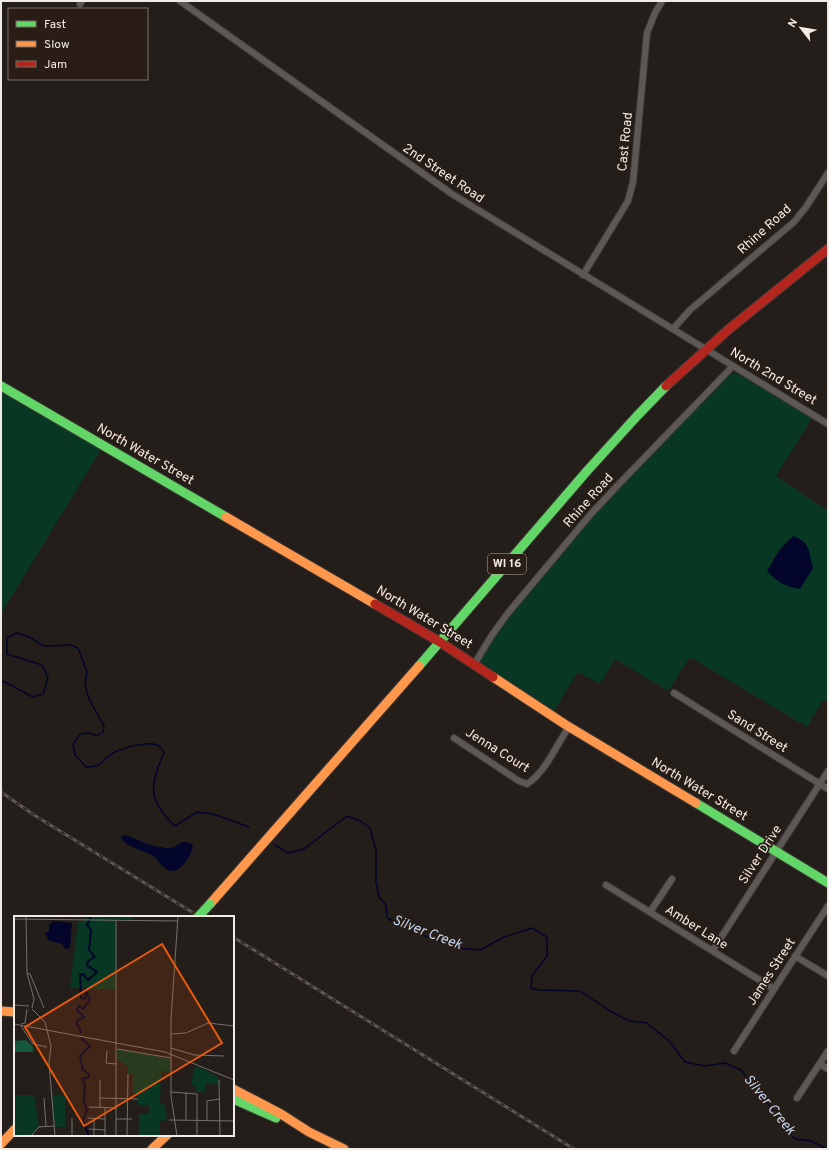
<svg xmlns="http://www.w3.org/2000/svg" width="829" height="1150" font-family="Overpass,sans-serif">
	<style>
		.green { fill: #083723 }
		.water { fill: #03052a }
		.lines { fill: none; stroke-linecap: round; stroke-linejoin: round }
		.stream { stroke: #03052a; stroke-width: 1.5 }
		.street-casing { stroke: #3e3936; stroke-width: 8 }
		.fast-casing { stroke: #3e3936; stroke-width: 11 }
		.slow-casing { stroke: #3e3936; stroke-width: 11 }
		.jam-casing { stroke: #3e3936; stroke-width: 11 }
		.street { stroke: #5d5855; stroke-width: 6 }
		.fast { stroke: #63d668; stroke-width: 9 }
		.slow { stroke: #ff974d; stroke-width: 9 }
		.jam { stroke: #b3261e; stroke-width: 9 }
		.rail-casing { stroke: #5e5956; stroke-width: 3 }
		.rail { stroke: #291d15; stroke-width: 1.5; stroke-dasharray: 4.5; stroke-linecap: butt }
		.fast-bridge-casing { stroke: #3e3936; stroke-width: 11; stroke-linecap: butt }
		.fast-bridge { stroke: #63d668; stroke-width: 9 }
		.labels { text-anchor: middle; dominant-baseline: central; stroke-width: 3.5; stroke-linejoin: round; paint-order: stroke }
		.shield { fill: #291d15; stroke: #b6aca6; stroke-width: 1 }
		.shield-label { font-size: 12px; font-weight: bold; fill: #f2eae4 }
		.street-label { font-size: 13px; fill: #f2eae4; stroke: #291d15 }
		.water-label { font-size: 14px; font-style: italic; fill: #c2d7f5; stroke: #291d15 }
		.inset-river { fill: none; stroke: #03052a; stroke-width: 2 }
		.inset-road { fill: none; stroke: #76706b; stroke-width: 1 }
		.view { fill: #e8590c; fill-opacity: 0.15; stroke: #e8590c; stroke-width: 2 }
		.inset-edge { fill: none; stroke: #f2eae4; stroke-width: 2 }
	</style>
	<rect width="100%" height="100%" fill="#241e1a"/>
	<path class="green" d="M735,373L744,377L812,418L776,476L828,511V702L823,700L807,727L690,657L668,691L615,659L600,684L578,672L553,712L480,663L489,642L523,596L628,476L727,376Z
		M1,389L102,448L1,614Z"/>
	<path class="water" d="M793,536C812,543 808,552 813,568L800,589C785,587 776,581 767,571L780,549Z
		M125,835C137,838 148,847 161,847C164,848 169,848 171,848C181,845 179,839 192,844L193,848L189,857L184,864L178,870L169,871L161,865L154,856L128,845L120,837Z"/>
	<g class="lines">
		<path class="stream" d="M1,681L7,683L33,697L43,694L48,677L42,665L7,654V638L17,633L29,637L44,646L71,645L78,648L87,672L85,685L89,699L104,726L103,732L97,736L88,733L80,734L73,744L75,755L86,767C104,767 100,761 113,753C122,748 150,740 159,746C161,747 163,751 164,753C149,785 148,801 175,826L197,812L213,814L249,827
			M275,845L288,853L304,849L347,816L360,821L370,828L376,851V882L379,897L386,905L387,918L422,935L456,948L480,950L504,937L532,928L547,937V956L532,976L531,988L539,990L580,991L610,1011L629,1021L647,1023L670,1042L685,1062L705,1066L725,1063L741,1070L772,1109L785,1130L795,1139L811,1141L827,1149"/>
		<g class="street-casing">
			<path id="street" d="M180,1L452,194L828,424
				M80,4L82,1
				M583,275L628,201L633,182L647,33L655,13L662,1
				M673,329L690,310L794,222L806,207L828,173
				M475,663L492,635L508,613L590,515L618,485L733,366
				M674,693L828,789
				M454,738L519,781L527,784C545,773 557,744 569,727
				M606,885L774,989
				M650,912L672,879
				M713,950L828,771
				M795,956L828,976
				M734,1051L828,906
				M820,1064L828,1069
				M797,1098L828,1051"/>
		</g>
		<g class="fast-casing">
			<path id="fast" d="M1,386L226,517
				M419,666L587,471L637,416L666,386
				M696,803L828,883
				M233,1099L276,1118"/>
		</g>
		<g class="slow-casing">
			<path id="slow" d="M226,517L375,604
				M493,677L566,725L696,803
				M210,904L419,666
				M1,1011L15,1012
				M233,1089L281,1114L309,1132L344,1149
				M1,1144L15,1129
				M152,1149L167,1135"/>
		</g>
		<g class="jam-casing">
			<path id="jam" d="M666,386L729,329L828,249
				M375,604L440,642L493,677"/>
		</g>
		<use href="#street" class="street"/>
		<use href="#fast" class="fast"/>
		<use href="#slow" class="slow"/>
		<use href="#jam" class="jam"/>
		<g class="rail-casing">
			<path id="rail" d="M1,792L34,815L200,917
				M233,937L574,1149"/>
		</g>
		<use href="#rail" class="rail"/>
		<g class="fast-bridge-casing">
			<path id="fast-bridge" d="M198,917L210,904"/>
		</g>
		<use href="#fast-bridge" class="fast-bridge"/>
	</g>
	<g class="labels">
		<rect class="shield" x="488" y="554" width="38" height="20" rx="3"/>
		<g class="shield-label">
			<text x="507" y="564">WI 16</text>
		</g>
		<g class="street-label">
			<text transform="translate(626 142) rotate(-84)">Cast Road</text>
			<text transform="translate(443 174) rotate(34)">2nd Street Road</text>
			<text transform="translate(765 230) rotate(-42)">Rhine Road</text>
			<text transform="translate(773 377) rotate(31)">North 2nd Street</text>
			<text transform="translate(145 455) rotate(30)">North Water Street</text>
			<text transform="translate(589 501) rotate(-48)">Rhine Road</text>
			<text transform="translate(424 618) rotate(31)">North Water Street</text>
			<text transform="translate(757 732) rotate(32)">Sand Street</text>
			<text transform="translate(497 751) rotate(32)">Jenna Court</text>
			<text transform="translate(699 790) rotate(31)">North Water Street</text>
			<text transform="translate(761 855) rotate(-57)">Silver Drive</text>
			<text transform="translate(696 928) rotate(32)">Amber Lane</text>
			<text transform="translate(772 972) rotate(-57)">James Street</text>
		</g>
		<g class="water-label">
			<text transform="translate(427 933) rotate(21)">Silver Creek</text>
			<text transform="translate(769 1105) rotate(51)">Silver Creek</text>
		</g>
	</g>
	<g transform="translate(14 916)">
		<rect width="220" height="220" fill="#241e1a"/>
		<path d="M73,0H120V3H101L102,73L56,72L64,6L70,5ZM103,133L156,143V155H147L146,187H150L153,204L146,205V220H118L125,219V198H135V189H124V177H119V158H114V149H109V146L103,145ZM181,151H186L204,161L205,168L191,167V176H182V170L177,169ZM0,179H20L25,210L17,220H0ZM38,179L51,180V211H41Z" fill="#083723"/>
		<path d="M12,124L19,131V136H0V125Z" fill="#16583b"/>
		<path d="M39,5L58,7L56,32L51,33L48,28L34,24L31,16H35V9Z" fill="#03052a"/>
		<path class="inset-river" d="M67,117L65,110L62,108L64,104L70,101L63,94L65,90L69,93L76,84L72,75L71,83L67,82L66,59L69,58L74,64L83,56L73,49L74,45L81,41L75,34L77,14L73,9L77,0M67,122L76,130L66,140L69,154L75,158V161L68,163L71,169L70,186L73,194L69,205L75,220"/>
		<path class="inset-road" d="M12,0L13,57L20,83L18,92M0,3L164,5M13,57L16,58L30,92M0,89L15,90M18,93L31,106L37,130L35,146L41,220M0,108L151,136L220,164M7,108L11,107L13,93M7,110L19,128L33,131M157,118L172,117L194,107L220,110M220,119V182M157,132L180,139L210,140M103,133L157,142M93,135L92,147L102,148M205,164L206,220M157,176L183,178V220M172,176V204M30,182L32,210M86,182L124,183M75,191L102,192M86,192V164M74,202L91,203M102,203H118M155,204L220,205M193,205V185L205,183M75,213L91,214M17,220L25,211L40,210M58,220V202M80,220V202M91,220V192M102,220V4M113,220L114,158M163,220L157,180V104L164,0"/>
		<path class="view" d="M148,28L208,127L70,210L11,111Z"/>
		<rect width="220" height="220" class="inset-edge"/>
	</g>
	<rect width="829" height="1150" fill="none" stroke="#f2eae4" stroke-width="4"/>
	<rect x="8" y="8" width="140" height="72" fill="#291d15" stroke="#796f68"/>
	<rect x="16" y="21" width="20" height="6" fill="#63d668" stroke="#796f68"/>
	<text x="44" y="28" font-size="12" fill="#f2eae4">Fast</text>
	<rect x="16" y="41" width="20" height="6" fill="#ff974d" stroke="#796f68"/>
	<text x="44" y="48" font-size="12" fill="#f2eae4">Slow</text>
	<rect x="16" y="61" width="20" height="6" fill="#b3261e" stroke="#796f68"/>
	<text x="44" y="68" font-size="12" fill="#f2eae4">Jam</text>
	<g transform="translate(801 28) rotate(301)" stroke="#291d15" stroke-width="3" paint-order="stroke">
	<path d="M0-3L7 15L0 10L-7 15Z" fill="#f2eae4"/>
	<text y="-6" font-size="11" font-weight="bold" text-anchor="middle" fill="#f2eae4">N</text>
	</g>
</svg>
